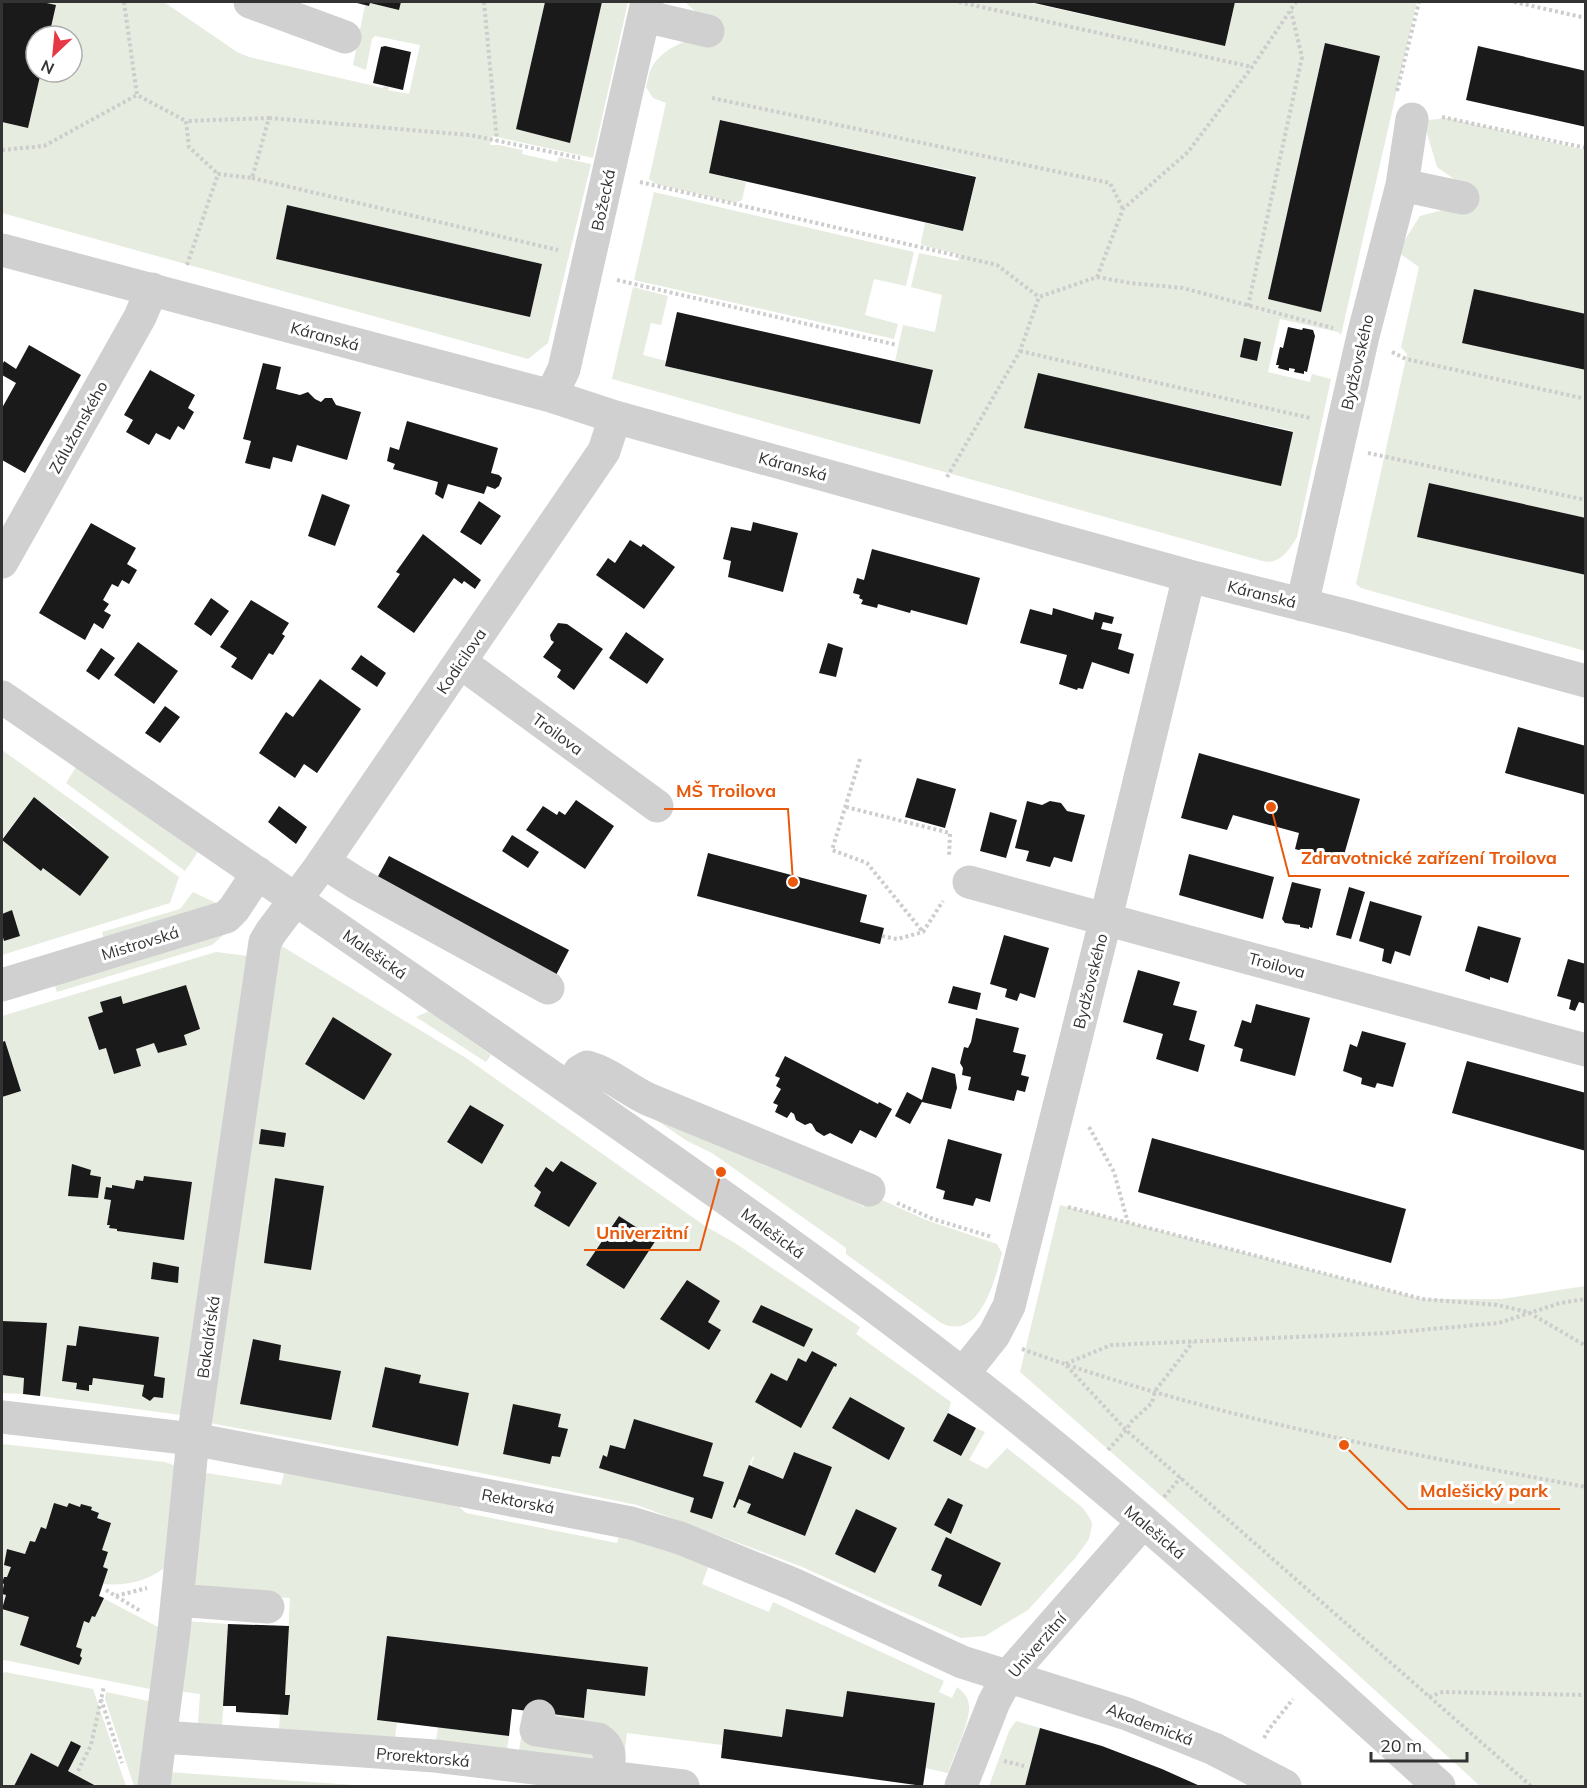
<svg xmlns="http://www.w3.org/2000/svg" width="1587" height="1788" font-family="Mulish,sans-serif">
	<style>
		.green { fill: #e6ecdf; fill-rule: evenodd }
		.building { fill: #1a1a1a }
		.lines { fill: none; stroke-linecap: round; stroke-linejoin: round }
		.path { stroke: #cdcdcd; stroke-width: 4; stroke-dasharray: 3 3; stroke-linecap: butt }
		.minor { stroke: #d0d0d0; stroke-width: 33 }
		.labels { text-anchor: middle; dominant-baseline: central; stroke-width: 6; stroke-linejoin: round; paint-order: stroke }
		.street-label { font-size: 16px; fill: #333; stroke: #fff }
		.leader { fill: none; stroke: #e8590c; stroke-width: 2 }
		.callout-dot { fill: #e8590c; stroke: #fff; stroke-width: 2 }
		.callout-label { font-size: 18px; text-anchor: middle; font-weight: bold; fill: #e8590c; stroke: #fff; stroke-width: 6; stroke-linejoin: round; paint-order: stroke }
	</style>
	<rect width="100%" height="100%" fill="#fff"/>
	<path class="green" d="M42,2H164L237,52L249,57L383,88L384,86L389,87L388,90L409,94L420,45L375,36L372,39L366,70L353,65L365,5L369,6L370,3L399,10L401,2H545L516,129L570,142L602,2H628L593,158L492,136L490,145H499L523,150L522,154L557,162L559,157L591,164L548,343L528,359L2,213V122L28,128L41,72H72V36H49L56,5ZM287,205L542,264L530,317L276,259Z
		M685,2H1026L1225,46L1235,2H1417L1341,335L1338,332L1280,319L1268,372L1310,382L1312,374L1331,379L1297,537C1289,550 1282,562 1266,562L612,379L633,287L668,296L661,325L651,323L643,355L666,361L665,366L920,424L933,370L895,361L903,325L935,332L942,295L911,287L919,253L958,261L960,255L922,245L921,242L925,223L963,231L976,179V176L721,120L709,173L746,182L742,200L735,203L656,184L649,179L666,103L653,98L646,87C648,82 648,74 651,69C660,51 680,42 698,38L699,15ZM1325,43L1379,56L1321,311L1268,299ZM1038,374L1293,431L1281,485L1024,428Z
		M1447,118L1585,150V314L1474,289L1462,342L1585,370V518L1430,483L1418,537L1585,575V651L1361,588L1356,584L1407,354L1401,347L1419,267L1399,253V249L1420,216L1461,205L1471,191L1437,167L1426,130L1428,120Z
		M654,192L914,252L906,286L874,279L865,315L898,324L894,339L634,280Z
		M2,750L179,877L170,903L2,955V934L4,941L12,911L2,914V840L41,870L43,868L80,895L100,851L73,826L34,797L2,839Z
		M76,767L198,852L185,871L66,783Z
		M193,892L216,903L212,906L104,940L102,932L180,909Z
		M228,931L212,945L57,992L54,983Z
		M275,942L466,1058L705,1226L735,1243L860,1327L856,1334L951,1402L948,1413L934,1441L961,1456L976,1428L985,1432L969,1460L987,1469L1007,1448L1083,1508L1091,1520L1092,1525L1089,1539L1076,1557L1028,1610L985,1636L961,1638L800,1566L637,1505L476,1472L210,1423ZM333,1017L392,1054L363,1100L305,1063ZM470,1105L504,1125L482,1164L447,1143ZM561,1161L596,1183L569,1227L534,1206L541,1192L534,1186L546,1167L553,1172ZM275,1178L324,1186L311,1270L268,1223ZM619,1216L656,1240L587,1265ZM687,1280L720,1301L708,1322L721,1331L709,1350L661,1319ZM253,1339L281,1345L279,1360L340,1372L331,1420L240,1403ZM812,1351L837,1364L836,1367L834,1366L801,1427L755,1402L771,1373L787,1381L798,1358L806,1362ZM385,1367L420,1375L419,1383L469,1394L458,1445L372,1427ZM850,1397L905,1429L889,1460L832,1428ZM513,1405L561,1414L558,1427L568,1430L560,1457L552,1456L550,1464L503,1453ZM634,1419L713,1443L703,1476L723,1483L712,1519L690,1512L694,1498L599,1468L603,1456L607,1457L610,1445L625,1449ZM795,1452L832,1467L804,1536L747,1513L751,1504L739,1499L735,1507L733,1506L753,1456L754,1457L751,1465L783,1479ZM948,1498L963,1505L951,1534L934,1525ZM856,1509L897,1528L875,1573L835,1554ZM946,1538L1001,1563L981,1606L938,1586L942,1575L931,1570Z
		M216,952L248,956L181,1415L40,1396L46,1324L2,1321V1097L21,1091L7,1047L5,1041L2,1042V1016ZM186,985L184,1035L187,1045L158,1053L154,1043L136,1049L141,1066L114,1074L106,1048L99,1050L88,1017L103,1012L101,1002L121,996L123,1004ZM144,1176L192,1182L184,1240L117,1231V1229L110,1228L111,1200L104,1199L107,1187L112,1188V1185L134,1189L143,1181ZM153,1262L179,1267L178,1283L151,1279ZM79,1326L159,1337L154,1376L165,1378L163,1398L154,1397L150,1401L144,1396V1385L93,1378L92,1385H89L88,1391L76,1389L77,1383L62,1381L67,1345L76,1346Z
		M429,1011L491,1055L486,1062L416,1017Z
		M655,1119L811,1180L864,1207L871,1195L926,1220L997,1244L1002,1253C995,1280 980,1342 941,1323L846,1254V1248L712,1153L687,1141Z
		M1060,1205L1422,1299H1501L1585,1286V1786H1480L1185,1517L1020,1372Z
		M2,1375L24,1378L23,1394L2,1393Z
		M2,1444L165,1462L176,1466L167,1566C148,1581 128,1586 103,1584L99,1596L160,1628V1691L4,1660L2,1661Z
		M207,1473L281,1485L284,1473L453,1501L466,1513L617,1543L620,1533L710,1562L702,1584L769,1612L773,1602L944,1681L939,1692L952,1698L957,1687C964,1692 969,1698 969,1707C970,1723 953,1757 948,1773L926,1768L935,1703L847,1691L843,1717L786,1709L782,1737L724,1730L722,1745L627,1733L624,1759L553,1725L555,1714L584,1718L587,1689L645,1696L648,1667L388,1636L377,1720L397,1723L395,1737L279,1729L280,1714H288L290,1696L285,1695L290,1598L190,1591L204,1478Z
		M186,1621L228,1624L222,1726L198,1723L200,1694L177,1691Z
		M5,1672L93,1689L126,1786H94L31,1753L14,1786H2V1674Z
		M106,1692L158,1703L148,1786H134L105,1699Z
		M1016,1721L1040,1728L1025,1786H989L1009,1731Z
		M438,1727L509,1736L507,1750L436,1741Z
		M521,1737L592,1746L596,1760L519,1751Z
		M168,1772L369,1786H166Z"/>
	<path class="building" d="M2,2H42L56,5L49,36H36V72H41L28,128L2,122Z
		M353,2H401L399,10L370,3L369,6Z
		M545,2H602L570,143L516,129Z
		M1030,2H1235L1225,46Z
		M1325,43L1380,56L1321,312L1268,299Z
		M385,46L411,52L403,90L373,83L381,47Z
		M1478,46L1586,71V127L1466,100Z
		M720,120L976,177L963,231L709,173Z
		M287,205L542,264L530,317L276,259Z
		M1474,289L1586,314V370L1462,343Z
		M677,312L933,370L920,424L665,366Z
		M1288,327L1302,330L1303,328L1313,330L1315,336L1307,372L1304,371V374L1294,372L1295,369L1289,368V371L1278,368L1279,365H1276L1280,347L1283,348Z
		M1244,338L1261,342L1257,361L1240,357Z
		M29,345L81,375L25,473L2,460V408L16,383L2,375V366L4,361L16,369Z
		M263,363L281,367L276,389L300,395L308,392L315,399L321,402L325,398H332L336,405L361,412L347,460L297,445L292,462L273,457L270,469L245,463L251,441L243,439Z
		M150,370L195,395L188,408L194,412L184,430L178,426L170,440L156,433L149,445L126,432L133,420L124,415Z
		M1038,373L1293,432L1281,486L1024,428Z
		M407,421L498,448L491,473L499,475L502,478L499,486L495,489L487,486L484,494L448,484L443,499L435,494L438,482L393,469L395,464L387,461L390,447L399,450Z
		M1429,483L1586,518V575L1417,537Z
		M322,494L350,505L335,546L308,536Z
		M479,501L501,516L481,545L460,532Z
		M753,522L798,533L783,592L728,577L731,561L723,559L731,527L751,531Z
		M91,523L136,548L127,564L137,570L129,584L122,580L118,587L112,584L103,600L109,604L104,611L111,615L103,629L94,623L85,640L39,613Z
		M423,534L481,580L475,589L464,581L462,584L454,578L414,633L377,607L400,574L396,572Z
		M630,540L641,547L643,544L675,567L644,609L596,575L608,558L615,563Z
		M872,549L980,578L967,625L911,610L910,613L878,604L877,608L861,604L863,600L859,598L860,595L853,593L857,578L864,580Z
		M211,598L229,611L211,636L194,624Z
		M251,600L289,623L282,634L285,636L273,655L269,653L252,680L231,667L237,658L220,647Z
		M1053,608L1093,620L1095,612L1114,617L1112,624L1103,622L1101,629L1122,634L1118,649L1134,654L1129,674L1092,662L1083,689L1078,688L1077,690L1059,684L1067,655L1020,643L1030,609L1052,615Z
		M558,623L567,624L603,649L574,690L557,677L561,670L543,657L554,642L551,640L550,635Z
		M626,632L664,659L647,684L609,658Z
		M138,642L178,671L154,704L114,675Z
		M828,643L843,648L836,677L819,673Z
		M101,648L115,658L99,680L86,671Z
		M361,655L386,673L377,687L351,669Z
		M320,679L361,709L317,773L304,764L295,778L259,753L286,712L293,717Z
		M165,706L180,717L160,743L145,733Z
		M1518,727L1586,746V795L1505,773Z
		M1199,753L1360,799L1342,862L1295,849L1299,833L1233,815L1227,830L1181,818Z
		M917,778L956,789L945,828L905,817Z
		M34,797L109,857L80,896L43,868L41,871L2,840Z
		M576,800L614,826L585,869L526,830L543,806L557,815L559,811L565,815Z
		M1027,801L1042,805L1050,801L1061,803L1067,811L1085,815L1072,862L1054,857L1050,867L1026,861L1029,851L1015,848Z
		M279,806L307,827L296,844L268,822Z
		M990,812L1017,820L1006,858L980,851Z
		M512,835L539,852L528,868L502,851Z
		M708,853L867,895L860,922L884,928L880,944L697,896Z
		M1189,854L1274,877L1263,919L1179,895Z
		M389,856L569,950L556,975L376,880Z
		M1292,882L1321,889L1312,928L1309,927V929L1300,927V925L1285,923L1282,919Z
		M1349,887L1365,892L1351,939L1336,935Z
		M1370,901L1422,916L1410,956L1395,951L1391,964L1382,961L1384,949L1359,941Z
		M12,910L20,936L4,941L2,934V914Z
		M1478,926L1521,938L1508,983L1490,977V980L1465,971Z
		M1004,935L1049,948L1035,998L1020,993L1017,1001L1005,997L1007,989L990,984Z
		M1568,959L1586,964V1004L1579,1002L1575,1011L1569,1009L1571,1000L1557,996Z
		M1138,970L1180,982L1173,1005L1197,1011L1189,1040L1205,1045L1198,1072L1156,1059L1163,1034L1123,1022Z
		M186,985L200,1029L184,1035L187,1045L158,1053L154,1043L136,1049L141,1066L114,1074L106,1048L99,1050L88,1017L103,1012L100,1002L121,996L123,1004Z
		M953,986L981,993L977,1010L948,1003Z
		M1256,1004L1310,1018L1295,1076L1240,1061L1243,1049L1234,1046L1242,1020L1251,1023Z
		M333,1017L392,1054L364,1100L305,1064Z
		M976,1018L1019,1028L1013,1052L1026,1055L1021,1075L1029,1077L1025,1092L1017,1090L1014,1101L968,1090L971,1077L962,1075L963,1068L960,1063L964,1047L968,1048L971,1042Z
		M1362,1031L1406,1043L1393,1087L1377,1083L1375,1088L1361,1084L1362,1078L1343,1071L1350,1044L1357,1047Z
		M5,1041L21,1091L2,1097V1042Z
		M785,1056L878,1104L879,1102L892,1109L876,1138L860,1130L852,1144L830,1133L824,1136L816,1131L812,1124L810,1123L805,1125L796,1120L794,1114L791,1112L787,1118L775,1112L778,1105L773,1103L781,1089L776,1086L780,1078L775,1076Z
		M1467,1061L1586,1093V1151L1452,1113Z
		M932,1067L955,1074L957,1088L951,1109L922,1102L910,1124L895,1116L907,1092L922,1100Z
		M470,1105L504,1125L482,1164L447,1142Z
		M261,1129L286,1133L284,1147L259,1144Z
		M1152,1138L1406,1209L1391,1263L1138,1192Z
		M948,1139L1002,1154L990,1202L976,1198L973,1206L943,1199L945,1191L936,1188Z
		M561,1161L597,1183L569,1227L534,1206L541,1192L534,1186L546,1167L553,1172Z
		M72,1164L91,1170L90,1175L101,1177L98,1198L68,1196Z
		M144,1176L192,1182L184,1240L117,1231V1229L109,1228L110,1225H107L111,1200L104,1199L106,1187L112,1188V1185L134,1189L136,1180L143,1181Z
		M275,1178L324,1186L311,1270L264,1263Z
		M619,1216L656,1240L624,1289L586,1265Z
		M153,1262L179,1267L178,1283L151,1279Z
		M687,1280L720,1301L708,1322L721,1330L709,1350L660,1319Z
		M761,1305L813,1329L804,1347L752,1322Z
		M2,1321L47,1323L40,1396L23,1394L24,1378L2,1375Z
		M79,1326L159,1337L154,1376L165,1378L163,1398L154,1397L150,1401L142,1396L144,1385L93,1378L92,1385H89V1391L76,1389L77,1383L62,1381L67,1345L76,1346Z
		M253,1339L281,1345L279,1360L341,1371L331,1420L240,1404Z
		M812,1351L837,1364L836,1367L834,1366L801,1428L755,1402L771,1373L787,1381L798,1358L806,1362Z
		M385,1367L421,1375L419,1383L469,1393L458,1446L372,1427Z
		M850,1397L905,1428L889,1460L832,1428Z
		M513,1404L561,1414L558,1427L568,1429L560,1457L552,1456L550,1464L503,1454Z
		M948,1413L976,1428L961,1456L933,1441Z
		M634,1419L713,1443L703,1476L724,1482L712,1519L690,1512L694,1498L599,1468L603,1455L607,1457L610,1445L625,1449Z
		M794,1452L832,1467L805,1536L747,1513L751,1504L739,1499L735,1508L733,1507L749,1465L783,1479Z
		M948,1498L963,1505L951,1534L934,1525Z
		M54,1503L67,1507L69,1503L80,1507L81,1504L92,1507L91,1510L99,1513L97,1518L111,1523L102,1550L108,1552L103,1567L108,1569L99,1596L104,1598L95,1617L92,1616L89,1623L84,1621L76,1647L82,1649L80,1656L82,1658L79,1665L20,1645L29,1617L2,1609L6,1595L2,1594L4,1584L2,1583L4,1577H7L11,1567L4,1565L7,1549L25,1554L30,1541L35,1542L41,1527L46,1529Z
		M856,1509L897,1528L875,1573L835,1554Z
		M946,1537L1001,1563L981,1606L938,1586L942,1575L931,1570Z
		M228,1624L289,1626L285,1695H290L288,1715L236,1712V1706H223Z
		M387,1636L648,1667L645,1696L587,1689L584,1718L512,1709L509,1736L377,1720Z
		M847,1691L935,1703L923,1786L721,1758L724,1729L782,1737L786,1709L843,1717Z
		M1040,1728L1102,1746L1162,1769L1200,1786H1025Z
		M71,1741L81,1746L68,1771L96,1786H14L31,1753L58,1767Z"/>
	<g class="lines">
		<path class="path" d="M124,2L137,95L186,121
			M484,2L497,141
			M959,2L1252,67
			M1514,2L1586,18
			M1397,91L1419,2
			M712,98L1110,183L1123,209
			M1442,117L1586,148
			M269,118L470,135L580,158
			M2,150L44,146L137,95
			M252,178L558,250
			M640,182L997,265L1039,297
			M187,265L218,174L252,178L269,118L186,121L189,147L218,174
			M1097,277L1130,283L1183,288L1333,328
			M617,280L897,345
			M1248,306L1302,57L1291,11
			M1020,351L1310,418
			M1392,352L1406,359L1586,399
			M1368,453L1586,500
			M947,477L1020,351L1039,297L1097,277L1123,209L1188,152L1252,67L1296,2
			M860,759L832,850L867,863L923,932
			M846,807L950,833L949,857
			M882,936L897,939L923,932L943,901
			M1089,1127L1114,1172L1128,1223
			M897,1203L933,1219L992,1237
			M1068,1207L1422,1299L1497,1305L1528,1312L1586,1346
			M1022,1349C1203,1415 1396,1452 1586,1487
			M1108,1450L1126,1430L1132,1421L1152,1403L1155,1391L1193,1342
			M1164,1497L1181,1477
			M106,1590L142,1612
			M116,1596L147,1588
			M1429,1697L1443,1692L1586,1695
			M101,1699L122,1763
			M1264,1738L1269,1729L1293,1699
			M1004,1761L1024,1766
			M78,1771L91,1745L104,1686
			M1531,1786L1126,1430L1065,1364L1111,1345L1387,1333L1499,1323L1560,1303L1586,1299"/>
		<path class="minor" d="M250,2L345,37
			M644,16L708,31
			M1402,185L1463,198
			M2,250L551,396L615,417L1189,576L1348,616L1586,681
			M551,396L564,369L647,2
			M2,562L140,317L152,289
			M1302,605L1363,336L1402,185L1412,119
			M460,662L657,806
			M2,697C169,811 335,927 502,1042C656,1149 811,1256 959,1371C1127,1500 1282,1644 1439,1786
			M323,862L358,884L548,988
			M969,882L1586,1050
			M2,985L226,917L234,909L258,873
			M568,1088L580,1071L587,1067C610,1073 629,1091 650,1100L869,1190
			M963,1374L994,1335L1009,1306L1106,918L1189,576
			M2,1417L193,1439L631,1523L680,1538L793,1584L962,1662L1127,1714L1214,1749L1285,1786
			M177,1600L268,1607
			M539,1716L536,1730L598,1739C614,1749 609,1761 607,1777
			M162,1737L435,1756L683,1786
			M154,1786L174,1631L193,1439L265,942L271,932L317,871L604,451L615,417
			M961,1786L994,1702L1008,1676L1143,1522"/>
	</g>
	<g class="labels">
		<g class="street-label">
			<text transform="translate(603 200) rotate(-78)">Božecká</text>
			<text transform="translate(325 336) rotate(15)">Káranská</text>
			<text transform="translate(1357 362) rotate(-77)">Bydžovského</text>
			<text transform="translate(78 427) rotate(-61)">Zálužanského</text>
			<text transform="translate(793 466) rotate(15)">Káranská</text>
			<text transform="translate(1262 594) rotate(14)">Káranská</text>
			<text transform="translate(461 661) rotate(-56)">Kodicilova</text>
			<text transform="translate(558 734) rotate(36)">Troilova</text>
			<text transform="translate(140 943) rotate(-17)">Mistrovská</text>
			<text transform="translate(375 954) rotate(35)">Malešická</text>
			<text transform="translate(1277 965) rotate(15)">Troilova</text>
			<text transform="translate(1090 981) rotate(-76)">Bydžovského</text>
			<text transform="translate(773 1233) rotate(36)">Malešická</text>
			<text transform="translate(208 1337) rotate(-82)">Bakalářská</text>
			<text transform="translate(518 1501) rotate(11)">Rektorská</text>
			<text transform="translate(1155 1532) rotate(40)">Malešická</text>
			<text transform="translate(1037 1645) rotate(-49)">Univerzitní</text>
			<text transform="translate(1150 1724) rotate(21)">Akademická</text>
			<text transform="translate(423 1757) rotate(5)">Prorektorská</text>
		</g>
	</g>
	<path class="leader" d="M793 882L788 809H664M1271 807L1289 876H1569M721 1172L700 1250H584M1344 1445L1408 1509H1560"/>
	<g class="callout-dot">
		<circle cx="793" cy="882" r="6"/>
		<circle cx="1271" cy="807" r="6"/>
		<circle cx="721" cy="1172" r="6"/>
		<circle cx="1344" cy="1445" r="6"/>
	</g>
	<g class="callout-label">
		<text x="726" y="797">MŠ Troilova</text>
		<text x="1429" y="864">Zdravotnické zařízení Troilova</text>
		<text x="642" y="1239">Univerzitní</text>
		<text x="1484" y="1497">Malešický park</text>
	</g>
	<rect width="1587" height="1788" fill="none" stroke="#333333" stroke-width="6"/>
	<g transform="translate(54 54) rotate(206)"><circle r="28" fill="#ffffff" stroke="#adadad" stroke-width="1.5"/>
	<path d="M0-4.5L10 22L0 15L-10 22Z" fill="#e63946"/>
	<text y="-9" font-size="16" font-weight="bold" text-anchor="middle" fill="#333333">N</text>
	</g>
	<path d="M1371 1752v9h96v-9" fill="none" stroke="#333333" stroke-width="3"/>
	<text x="1380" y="1752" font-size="18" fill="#333333" stroke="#ffffff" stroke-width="4.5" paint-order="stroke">20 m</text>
</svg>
